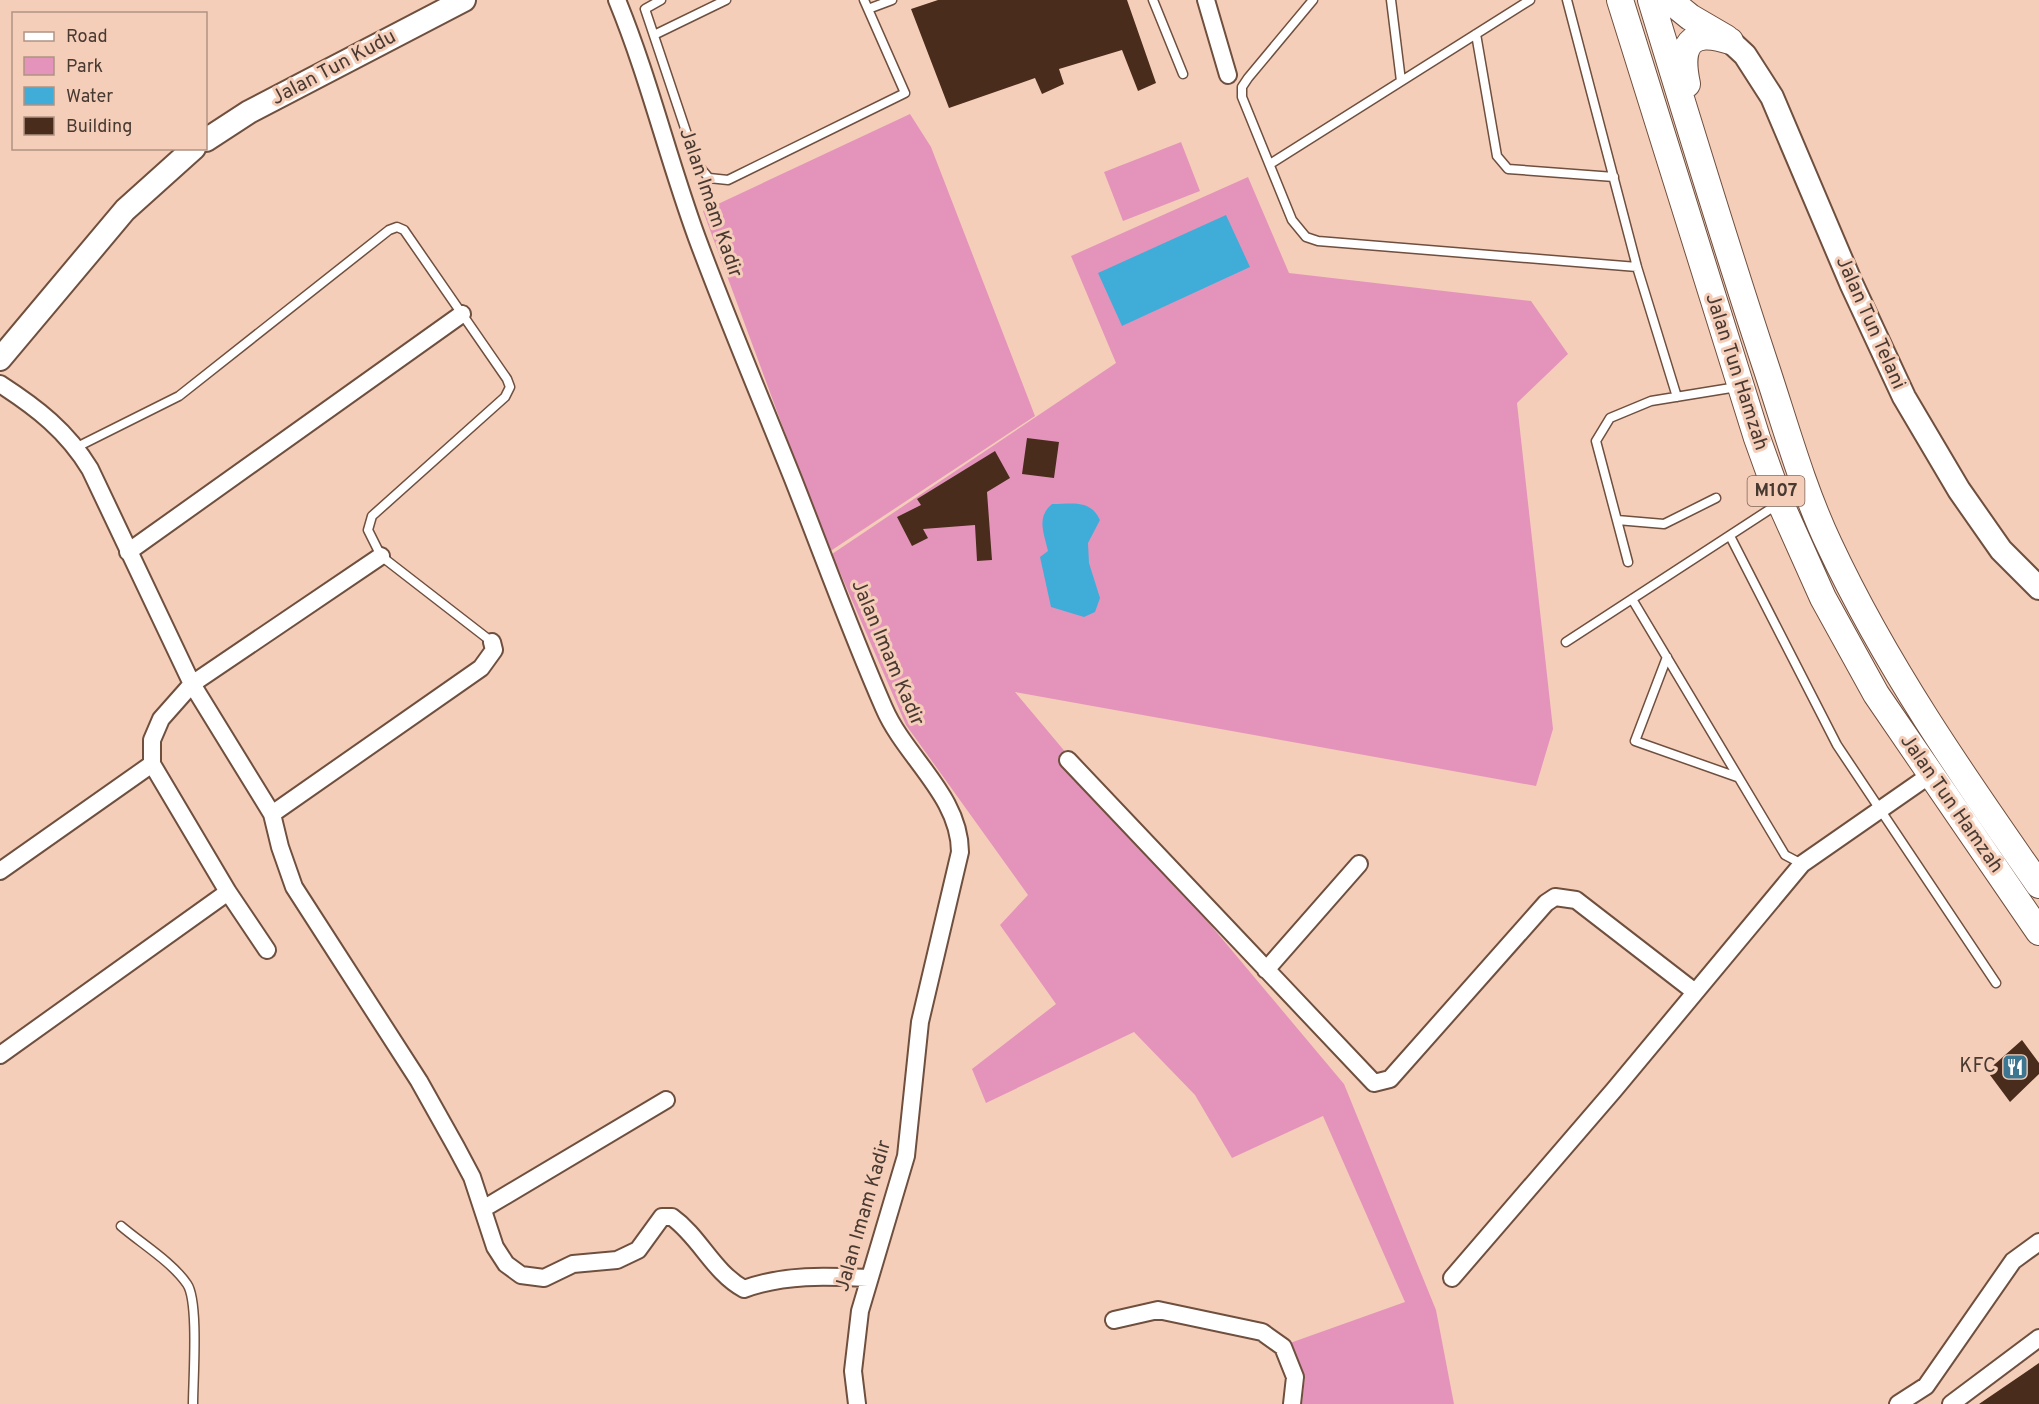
<svg xmlns="http://www.w3.org/2000/svg" width="2039" height="1404" font-family="Overpass,sans-serif">
	<style>
		.green { fill: #e494bb }
		.water { fill: #40add9 }
		.building { fill: #4a2c1c }
		.lines { fill: none; stroke-linecap: round; stroke-linejoin: round }
		.lane-casing { stroke: #6f4f3e; stroke-width: 11 }
		.street-casing { stroke: #6f4f3e; stroke-width: 20 }
		.secondary-casing { stroke: #6f4f3e; stroke-width: 26 }
		.primary-casing { stroke: #6f4f3e; stroke-width: 28 }
		.lane { stroke: #fff; stroke-width: 8 }
		.street { stroke: #fff; stroke-width: 16 }
		.secondary { stroke: #fff; stroke-width: 22 }
		.primary { stroke: #fff; stroke-width: 26 }
		.labels { text-anchor: middle; dominant-baseline: central; stroke-width: 6; stroke-linejoin: round; paint-order: stroke }
		.shield { fill: #f5ceba; stroke: #7c665a; stroke-width: 1.5 }
		.shield-label { font-size: 18px; font-weight: bold; fill: #483931 }
		.street-label { font-size: 20px; fill: #483931; stroke: #f5ceba }
		.poi-label { font-size: 20px; fill: #483931; stroke: #f5ceba; text-anchor: end }
	</style>
	<rect width="100%" height="100%" fill="#f5ceba"/>
	<path class="green" d="M910,114L931,147L1035,416L829,552L703,211Z
		M1181,142L1200,191L1123,221L1104,172Z
		M1248,177L1289,273L1531,301L1568,354L1517,403L1553,729L1536,786L1015,692L1344,1084L1436,1310L1454,1404H1302L1305,1377L1290,1343L1405,1302L1323,1116L1232,1158L1195,1095L1134,1032L986,1103L972,1069L1056,1004L1000,925L1028,895L906,725L832,554L1116,363L1071,256Z"/>
	<path class="water" d="M1226,215L1250,267L1122,326L1098,273Z
		M1052,504C1073,504 1090,499 1100,520L1088,543L1089,563L1100,598L1095,612L1084,617L1051,607L1040,557L1048,551C1044,533 1036,517 1052,504Z"/>
	<path class="building" d="M938,0H1127L1156,83L1138,91L1122,50L1059,69L1064,84L1042,94L1035,78L949,108L911,9Z
		M1027,438L1059,442L1054,478L1022,474Z
		M995,451L1010,478L987,492L992,560L977,561L975,525L923,529L928,538L912,546L897,517L921,505L917,499Z
		M2022,1040L2039,1063V1074L2010,1102L1987,1071Z
		M2039,1363V1404H1979Z"/>
	<g class="lines">
		<g class="lane-casing">
			<path id="lane" d="M661,0L645,9L697,164L709,178L728,180L905,93L864,0
				M1153,0L1183,74
				M1313,0L1248,78L1242,87V97L1292,220L1306,237L1318,241L1637,267
				M1391,0L1401,81
				M1567,0L1637,267L1677,397
				M868,9L892,0
				M1476,34L1497,156L1508,169L1614,177
				M654,35L726,0
				M1270,164L1530,0
				M77,447L179,396L389,230L397,227L404,230L507,379L510,387L505,397L372,516L368,530L381,556L492,642
				M1617,520L1664,524L1716,498
				M1730,536L1837,745L1996,983
				M1628,562L1596,441L1610,418L1651,401L1737,387
				M1632,599L1785,855L1802,864
				M1566,642L1778,504
				M1667,657L1635,741L1737,777
				M121,1226C142,1244 172,1262 187,1284C199,1301 193,1380 193,1404"/>
		</g>
		<g class="street-casing">
			<path id="street" d="M617,0C649,78 668,159 697,238C727,319 761,399 793,479C823,555 851,633 884,708C905,757 960,796 960,852L920,1022L906,1156L860,1311L853,1371L857,1404
				M1206,0L1228,75
				M0,384C37,408 67,431 90,469L192,684L272,814L280,847L294,887L419,1081L456,1147L472,1177L495,1247L506,1264L521,1275L544,1278L573,1264L617,1260L638,1250L662,1217H672C700,1237 713,1272 744,1289C785,1274 826,1276 869,1278
				M128,552L462,314
				M1068,760L1374,1083L1390,1079L1546,903L1555,897L1576,900L1695,992
				M272,814L481,668L494,650L492,642
				M0,871L152,764
				M267,950L228,892L152,764V740L161,719L192,684L381,556
				M1266,970L1359,864
				M0,1055L228,892
				M483,1209L666,1100
				M1452,1278L1614,1090L1802,864L1930,775
				M1114,1320L1158,1310L1262,1332L1283,1347L1295,1377L1292,1404
				M1898,1404L1926,1386L2013,1261L2039,1242
				M1951,1404L2039,1338"/>
		</g>
		<g class="secondary-casing">
			<path id="secondary" d="M1730,41L1745,55L1772,97L1851,283L1904,397L1959,490L2001,550L2039,588
				M206,140L249,112L464,0
				M0,359L125,210L194,148"/>
		</g>
		<g class="primary-casing">
			<path id="primary" d="M1620,0L1757,438L1780,502L1823,598L1876,694L2039,932
				M1651,0C1688,122 1725,243 1765,364C1785,424 1802,487 1829,544C1886,666 1962,775 2039,885
				M1669,0L1690,17L1726,38
				M1687,84C1679,46 1689,27 1730,41"/>
		</g>
		<use href="#lane" class="lane"/>
		<use href="#street" class="street"/>
		<use href="#secondary" class="secondary"/>
		<use href="#primary" class="primary"/>
	</g>
	<defs>
		<g id="restaurant-square" transform="scale(1.35)"><rect x="-9" y="-9" width="18" height="18" rx="4" fill="#3d7690" stroke="#f5ceba"/><path d="M-5-6h1v4h1v-4h1v4h1v-4h1v5L-1.5 .5V6h-2V.5L-5-1ZM5-6V6H3V1.5H1.5Q1.5-4 5-6Z" fill="#fff"/></g>
	</defs>
	<g fill-rule="evenodd">
		<use href="#restaurant-square" x="2015" y="1067"/>
	</g>
	<g class="labels">
		<rect class="shield" x="1747.5" y="476" width="57" height="30" rx="4.5"/>
		<g class="shield-label">
			<text x="1776" y="491">M107</text>
		</g>
		<g class="street-label">
			<text transform="translate(334 68) rotate(-28)">Jalan Tun Kudu</text>
			<text transform="translate(710 203) rotate(71)">Jalan Imam Kadir</text>
			<text transform="translate(1870 323) rotate(66)">Jalan Tun Telani</text>
			<text transform="translate(1736 372) rotate(72)">Jalan Tun Hamzah</text>
			<text transform="translate(887 653) rotate(67)">Jalan Imam Kadir</text>
			<text transform="translate(1951 804) rotate(55)">Jalan Tun Hamzah</text>
			<text transform="translate(864 1216) rotate(-74)">Jalan Imam Kadir</text>
		</g>
		<g class="poi-label">
			<text x="1996" y="1067">KFC</text>
		</g>
	</g>
	<rect x="12" y="12" width="195" height="138" fill="#f5ceba" stroke="#b09283" stroke-width="1.5"/>
	<rect x="24" y="32" width="30" height="9" fill="#ffffff" stroke="#b09283" stroke-width="1.5"/>
	<text x="66" y="42" font-size="18" fill="#483931">Road</text>
	<rect x="24" y="57" width="30" height="18" fill="#e494bb" stroke="#b09283" stroke-width="1.5"/>
	<text x="66" y="72" font-size="18" fill="#483931">Park</text>
	<rect x="24" y="87" width="30" height="18" fill="#40add9" stroke="#b09283" stroke-width="1.5"/>
	<text x="66" y="102" font-size="18" fill="#483931">Water</text>
	<rect x="24" y="117" width="30" height="18" fill="#4a2c1c" stroke="#b09283" stroke-width="1.5"/>
	<text x="66" y="132" font-size="18" fill="#483931">Building</text>
</svg>
